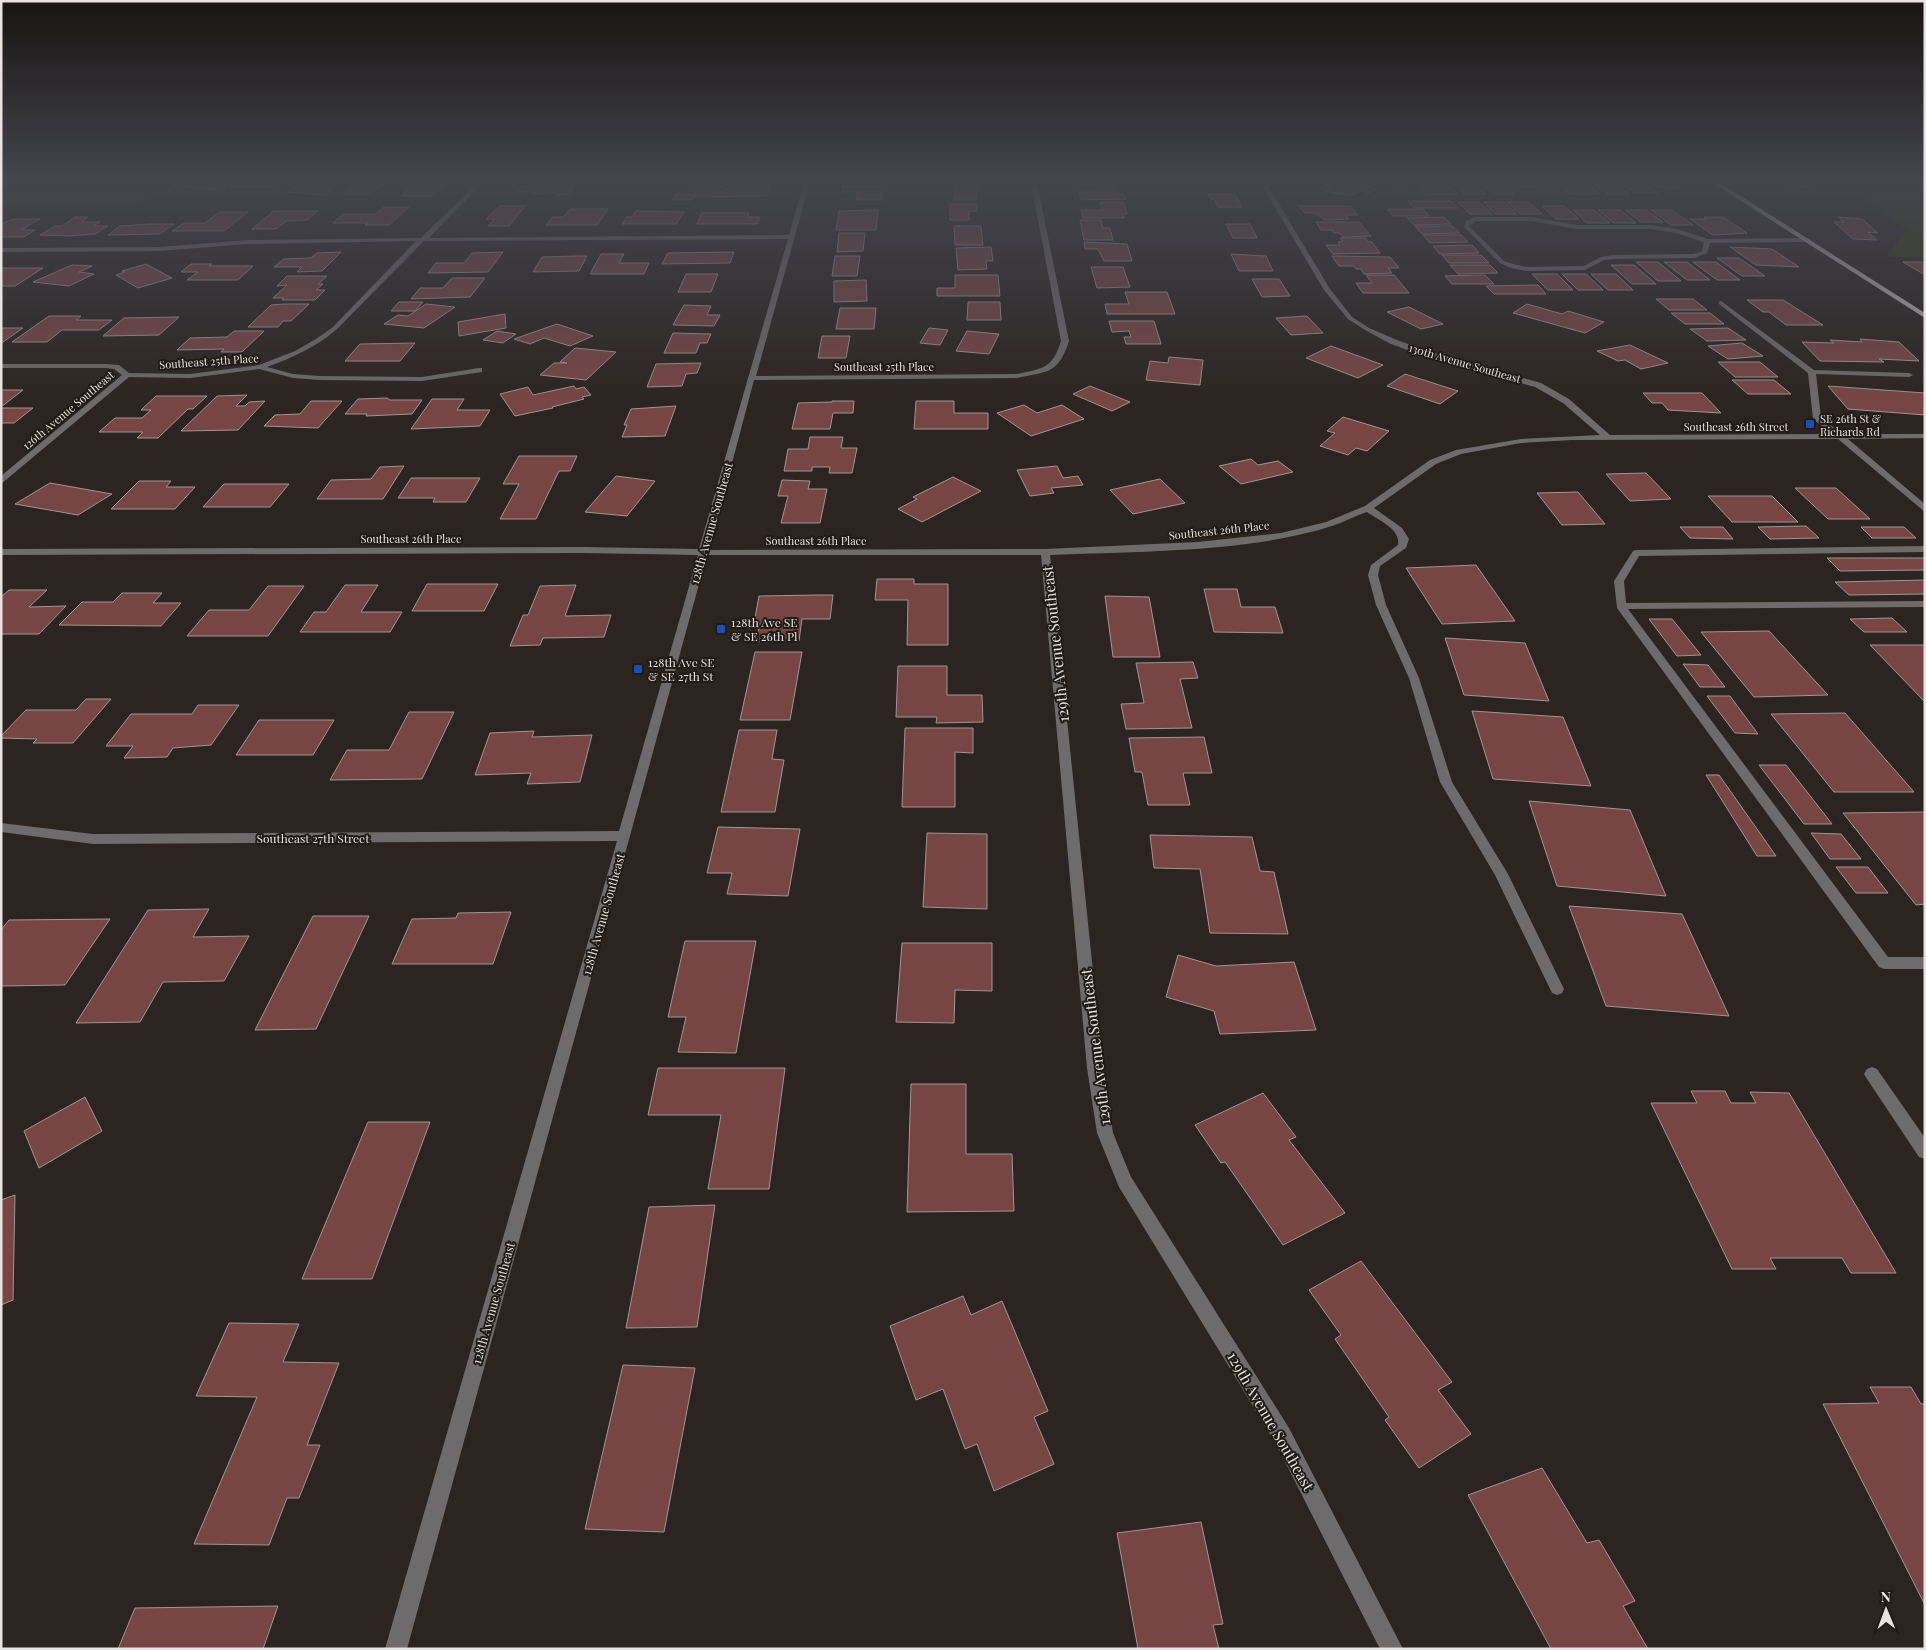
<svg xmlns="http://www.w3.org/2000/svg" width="1926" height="1650" font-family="'Playfair Display',serif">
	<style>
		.green { fill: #343811 }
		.building { fill: #784545; stroke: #a09695 }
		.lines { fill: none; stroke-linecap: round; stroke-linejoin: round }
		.path { stroke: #77706d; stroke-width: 1; stroke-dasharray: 0.5 2; stroke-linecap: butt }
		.minor { fill: #6f6b6c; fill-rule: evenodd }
		.major { fill: #b9b0b2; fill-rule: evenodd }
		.transit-dot { fill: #1a4fb4; stroke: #211b16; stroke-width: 2 }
		.labels { text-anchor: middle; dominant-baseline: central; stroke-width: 4; stroke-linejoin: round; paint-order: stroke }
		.far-street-label { font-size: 11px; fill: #e8e3e0; stroke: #211b16 }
		.far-poi-label { font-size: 11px; fill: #e8e3e0; stroke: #211b16; text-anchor: start }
		.street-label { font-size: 12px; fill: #e8e3e0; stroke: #211b16 }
		.poi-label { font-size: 12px; fill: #e8e3e0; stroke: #211b16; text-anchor: start }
		.near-street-label { font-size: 15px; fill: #e8e3e0; stroke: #211b16 }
	</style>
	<rect width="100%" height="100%" fill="#2b2420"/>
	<path class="green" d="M1,178H180L138,206H1Z
		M1850,178H1925V258L1888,257L1891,249L1907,231L1844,181Z"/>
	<path class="building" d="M190,178L209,179L204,181L217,183L220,182L213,181L217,178H234L228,183H223L227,184L212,190L172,185Z
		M242,178L265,179H283L273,187H230Z
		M299,178L314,179H344L325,195L288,192L301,182H294Z
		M356,178H403L397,184H384L369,194H344L355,184H349Z
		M420,178H451L433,196H401Z
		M961,178H997L998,182L968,183V180H962Z
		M1385,178H1421L1423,180H1419L1422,183H1406L1408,186H1393Z
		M1506,178H1527L1537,187H1516Z
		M1531,178H1553L1563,186H1541Z
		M1644,178H1665L1680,189L1657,187Z
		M1778,178H1813L1811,181L1820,183L1808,187L1796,186L1774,181Z
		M574,181L570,194L556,195V193L530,194L531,191L519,192L523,183Z
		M1337,181L1376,189L1369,193L1361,191L1350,196L1325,191L1332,187L1327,186Z
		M1092,182H1111L1115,194H1124L1126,199L1081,200L1079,192H1096Z
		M1500,182L1515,194H1493L1479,183Z
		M1565,182H1586L1601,194H1569L1563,188H1573Z
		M1593,182L1616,183L1629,194H1607Z
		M1619,182H1641L1658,193H1635Z
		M1425,183H1446L1458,194L1426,195L1421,189H1431Z
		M1453,183H1475L1486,194H1464Z
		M743,185H769L767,196L694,197L698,186H724L723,189H732V187Z
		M843,186H883L881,200H856L858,192H842Z
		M954,187H976L977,199H954Z
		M676,194H695L691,200H672Z
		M1208,194H1235L1242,207H1218L1214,199H1210Z
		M1408,201H1451L1458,208H1414Z
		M1100,202H1123L1127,214H1123L1124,218H1083L1081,210H1103Z
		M1458,202H1479L1492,214H1470Z
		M1483,202H1504L1517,214H1495Z
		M1507,202H1529L1542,214H1520Z
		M950,204H977V211H969V220H950Z
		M500,206H525L509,226H488L495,219H486Z
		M1299,206H1350L1358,215H1345L1349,219L1325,220L1315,213H1305Z
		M1542,206H1564L1579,219H1556Z
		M384,207H409L389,225H365L368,223H333L343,214H376Z
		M570,209H608L597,225H546L553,217H564Z
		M1387,209H1423L1429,216H1393Z
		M878,210L876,230H836L839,211Z
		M1573,210H1594L1610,223H1587Z
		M1598,210H1620L1636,223H1614Z
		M1625,210H1646L1663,222H1641Z
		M1651,210H1671L1693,225H1671Z
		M274,211H318L307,220L286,221L276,229H252Z
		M636,211L684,212L676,224H622L627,217H632Z
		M220,212H248L224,231H172L184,223H205Z
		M702,213H749L748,217H760L757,224H697Z
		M75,217H88L81,222H100L93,226H108L95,234L68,236L40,235L55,226H62Z
		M1444,217L1451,224L1414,225L1407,218Z
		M1704,217H1723L1747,233L1713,235L1690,219H1707Z
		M1838,217L1862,219L1878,233L1868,232L1877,240L1853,239L1834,222H1844Z
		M14,219H40L21,230H35L24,237H1V224Z
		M1080,220H1101L1103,228H1110L1113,240H1084Z
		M1316,222H1359L1371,236L1343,237L1340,233H1334L1332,230H1321Z
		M150,224H174L160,234L108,235L120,226Z
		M1226,224H1250L1257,238H1233Z
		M954,226H981L983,245H955Z
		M1415,226H1452L1460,233L1422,234Z
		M839,233H865L863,251L837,252Z
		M1423,235H1461L1468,242L1430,243Z
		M1340,238H1365L1368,242H1372L1380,253L1333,254L1326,245H1340L1338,242L1343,241Z
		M1084,242L1127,244L1132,261H1104L1098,249H1085Z
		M1472,245L1479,253L1440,254L1433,246Z
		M991,247L993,261H986L987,269L958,270L956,248Z
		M1730,247L1772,249L1799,267L1756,265Z
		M341,252L322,271L297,272L302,267H274L284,259L311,258L317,253Z
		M503,252L488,272L428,273L436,263H464L472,253Z
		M734,252L730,263L662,264L668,253Z
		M601,254H624L619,263H649L644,274H590Z
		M1231,254L1266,256L1273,271H1239Z
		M1442,255H1481L1489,263H1449Z
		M578,256H587L579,271L533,272L542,257Z
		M835,256H860L857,276H832Z
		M1332,256L1390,257L1399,268H1388L1392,273L1364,274L1361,269H1356L1354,266H1339Z
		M1717,258H1739L1765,276H1742Z
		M1636,262H1658L1681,281H1658Z
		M1664,262H1687L1710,280H1687Z
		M1693,262H1716L1740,280H1717Z
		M1903,262H1925V275Z
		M146,264L172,278L138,288L116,275L125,272L122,271Z
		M191,264H212L209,266H253L238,280H187L198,272H181Z
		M72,265L92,266L79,272L94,274L69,286L33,282Z
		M1450,265H1490L1498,273L1458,274Z
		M1611,265H1634L1656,284H1632Z
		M1091,267H1123L1130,287L1097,288Z
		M1,268H43L15,286H1Z
		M686,274H718L711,292H678Z
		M1532,274H1557L1573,290H1548Z
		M1562,274H1586L1603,290H1578Z
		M1591,274H1616L1633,290H1608Z
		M955,275H998L1000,296H937V288H955Z
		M1366,275H1394L1409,293H1363L1356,283H1372Z
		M1485,275L1494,284H1452L1445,276Z
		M287,276H327L318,284H323L316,290H325L315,300H282L284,298H273L287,285L277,286Z
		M452,278H485L470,297L411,299L420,288H443Z
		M1252,279H1279L1290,296L1262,297Z
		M866,280L867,301L834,302V281Z
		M1538,285L1546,294H1494L1486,286Z
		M1125,292H1167L1175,314H1107L1105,304H1129Z
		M1656,299H1693L1707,310H1669Z
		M1747,300H1783L1823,325H1786L1769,312H1763Z
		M399,302H423L415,311H391Z
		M968,302H1000L1001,320H967Z
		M284,304H309L291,321H283L278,327H248L271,305Z
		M426,304L455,307L424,328L384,324L398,315L408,316Z
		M1527,304L1562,314L1568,311L1604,322L1585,333L1513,313Z
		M684,305L711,306L707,315H720L714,326L673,325Z
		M1409,307L1443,324L1421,329L1387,312Z
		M840,308H876L874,329H836Z
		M1671,313H1710L1724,324H1685Z
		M505,314L506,328L459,336L458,322Z
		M49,316H81L76,320H112L99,330H62L47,342H12Z
		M1307,316L1323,333L1291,335L1276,318Z
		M179,317L159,335L103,336L124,318Z
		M1109,321H1154L1161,344H1126L1124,337H1131L1129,331L1112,332Z
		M557,324L593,336L570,346L544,338L530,344L514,339Z
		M1,328H23L3,342H1Z
		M929,328L948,330L940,345L920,343Z
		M1728,328L1746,340L1707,341L1690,329Z
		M234,331H264L242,352H221L224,349L177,350L190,338L227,337Z
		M497,331L516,334L503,343L483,340Z
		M967,331L999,334L989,354L956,351Z
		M673,333L711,334L707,343H700L696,353H664Z
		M822,336H850L846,358H818Z
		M1860,339L1899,342L1919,361L1879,359L1884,362L1820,361L1802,342L1834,343L1830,340L1862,342Z
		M415,343L400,361H345L360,344Z
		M1742,343L1763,356L1728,359L1708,346Z
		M1630,345L1668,363L1641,369L1625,360L1618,361L1597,351Z
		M1331,346L1383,365L1358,378L1306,358Z
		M575,348L616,352L586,380L540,375L554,363H567L560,362Z
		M1169,357L1203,360L1200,385L1146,380L1150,361L1168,363Z
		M1718,362H1760L1778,377H1735Z
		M701,363L697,373L686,374L682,386L647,387L656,364Z
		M1405,374L1458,391L1440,404L1387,386Z
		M1732,380H1774L1791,394H1748Z
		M574,386L576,389L584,387L591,395L582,397L584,399L552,407L553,408L515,416L500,394L528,387L533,395Z
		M1090,386L1130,402L1112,411L1073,394Z
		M1828,386L1925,393V415L1848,409Z
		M1,390H23L1,407Z
		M1643,393H1702L1721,413L1668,410L1662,403H1652Z
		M247,395L236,406H245L249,402L265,401L238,430L181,431L217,396Z
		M156,396H207L193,409H188L158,438H137L143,432H99L115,418H142L151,410H141Z
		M387,398L390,400H422L412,414L366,416L367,414H345L358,399Z
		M432,399H464L457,410H490L480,426L411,429Z
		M311,401H342L318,428L264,426L275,415L300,414Z
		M832,401H854L853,413H833L830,429H792L798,403L832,402Z
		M916,401H954V413H988V429H914Z
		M1024,405L1037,413L1062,405L1084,419L1031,436L997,413Z
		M676,406L665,436L622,437L627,425H624L631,409Z
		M1,408H33L14,423H1Z
		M1343,417L1389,431L1367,451L1356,448L1348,455L1320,446L1335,433L1327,431Z
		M810,437H843L841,448H857L852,473H829L830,467H812V471H784L788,449H808Z
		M519,456H577L570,471H559L536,519H500L519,484H503Z
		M1251,459L1258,465L1278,461L1293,472L1241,484L1219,466Z
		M404,466L383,499H317L331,480L371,479L380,467Z
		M1057,466L1063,478L1078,476L1083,485L1051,488L1054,493L1030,496L1017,470Z
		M1646,473L1671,499L1630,501L1606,474Z
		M616,476L655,481L627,516L585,512Z
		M953,477L981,491L922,522L898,509L917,499L913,497Z
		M411,478H480L466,502H433L435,498H398Z
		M1160,479L1185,503L1133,514L1110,490Z
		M782,480L810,481L808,489H827L820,523H781L788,496H778Z
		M139,481H171L166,487H195L175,509H111Z
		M50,483L112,494L78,515L15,504Z
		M224,484H289L270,507H203Z
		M1795,488H1836L1870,519H1828Z
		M1578,492L1605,524L1562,525L1537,493Z
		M1708,496H1772L1798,522H1732Z
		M1806,526L1819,538L1770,539L1758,527Z
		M1680,527H1723L1733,539L1690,538Z
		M1861,527H1904L1916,538H1872Z
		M1827,558H1925V570L1840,571Z
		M1476,565L1515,621L1442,624L1406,568Z
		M877,579H914V584H948V645H907L908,600H875Z
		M1925,580V594L1849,595L1835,582Z
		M427,584H498L484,611H412Z
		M345,585H378L361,612H402L390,632H300L314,612H326Z
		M576,585L565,616L611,615L604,637L543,638L540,645L510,646L523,615H528L540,586Z
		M268,586H304L268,636H187L209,610H249Z
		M1204,589H1237L1241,607H1275L1283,633L1214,632Z
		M9,590H47L29,607L66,606L39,634H1V597Z
		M122,593H162L153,603H181L161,626L59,625L82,602H113Z
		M818,595H833L830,619H802L799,641L756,642L760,623H754L759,596Z
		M1105,596L1149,597L1160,657H1113Z
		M1892,618L1907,632H1864L1850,619Z
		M1649,619H1672L1701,655L1677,656Z
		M1769,631L1828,695L1754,697L1701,632Z
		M1445,638L1525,643L1549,701L1464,695Z
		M1870,645H1925V702Z
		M755,652H802L790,720H740Z
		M1193,662L1198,678L1180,679L1192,728L1126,729L1121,704L1144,703L1136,663Z
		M1683,664L1708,665L1725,687H1700Z
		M898,666H947V695H982L983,722L936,723L937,717H896Z
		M1707,696H1730L1758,734L1735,733Z
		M86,699H111L73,743H33L37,739L1,738V736L26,710H76Z
		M198,705H239L211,745L173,748L167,757L124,758L133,746H106L131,714H192Z
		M1472,711L1563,717L1591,786L1493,779Z
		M409,712H454L422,779L330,780L347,750H389Z
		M1845,713L1914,792H1834L1771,714Z
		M259,720H334L313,755H236Z
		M905,728H973V753L955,752V807H902Z
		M739,730H777L772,759L784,760L775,812H721Z
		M534,731L532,737L592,735L580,782L527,784L531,773L475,775L490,733Z
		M1204,737L1212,773H1183L1190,805H1148L1142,772H1135L1129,738Z
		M1759,765H1786L1832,824H1804Z
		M1706,775H1719L1776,856H1757Z
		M1529,801L1630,810L1666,896L1557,886Z
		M1925,812V904L1916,905L1843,813Z
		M718,827L800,829L788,896L727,894L732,873H707Z
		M927,833L987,834V909L923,907Z
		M1811,833L1841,834L1861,859H1830Z
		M1150,835L1252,837L1260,871L1274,872L1288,934L1210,933L1200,869L1154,868Z
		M1836,867H1868L1888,893H1856Z
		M1569,906L1682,914L1729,1016L1606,1006Z
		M209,909L193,937L249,936L224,981L163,982L140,1022L76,1023L148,910Z
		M511,912L493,964H392L412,919L456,918L458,913Z
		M313,916H369L316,1029L255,1030Z
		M110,919L65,985L1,986V930L9,920Z
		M685,941H756L736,1053L678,1052L686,1017H668Z
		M902,943H992V991L955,990L954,1023L896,1022Z
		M1178,955L1216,966L1294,962L1316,1030L1220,1034L1214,1011L1166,997Z
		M658,1068H785L769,1189H708L721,1115H648Z
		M911,1084H966V1154H1012L1014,1211L907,1212Z
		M1691,1091H1725L1731,1103H1756L1750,1092L1789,1093L1896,1273H1851L1842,1258H1770L1776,1269H1732L1651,1103H1697Z
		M1263,1093L1296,1137L1289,1140L1345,1213L1283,1245L1225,1162L1221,1163L1195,1125Z
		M85,1097L102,1131L39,1168L24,1131Z
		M368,1122H430L372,1279H302Z
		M15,1195L13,1300L1,1305V1200Z
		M715,1205L697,1327L626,1328L649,1207Z
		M1361,1261L1452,1382L1438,1390L1471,1434L1419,1468L1385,1420L1389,1417L1335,1339L1341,1335L1309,1290Z
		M963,1296L971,1315L1002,1301L1048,1411L1034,1417L1054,1464L994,1491L977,1444L965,1449L943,1389L916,1400L890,1326Z
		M229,1323L299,1324L283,1362L339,1363L307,1445H320L299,1498H287L269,1545L194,1544L257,1397L196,1396Z
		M623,1365L695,1368L664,1532L585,1529Z
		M1870,1387H1911L1921,1404H1925V1605L1823,1404L1879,1403Z
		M1542,1468L1587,1543L1599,1540L1635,1601L1623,1606L1648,1649H1551L1468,1495Z
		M1201,1522L1223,1624L1213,1625L1219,1649H1138L1117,1533Z
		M278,1606L263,1649H118L135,1608Z"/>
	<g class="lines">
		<path class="path" d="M1505,182L1524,196"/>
		<path class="minor" d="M482,178H488L429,238L789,235L803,185H678L667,178H674L679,181H804L805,178H811L756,376L1017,374C1044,368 1052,369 1061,341L1030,178H1036L1069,341C1058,374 1049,371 1017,378L754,380L709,550L1045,549L1198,542L1281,533L1326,522L1365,506L1430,460L1456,450L1521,439L1600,435L1563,403L1535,387L1421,355L1391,344L1365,330L1348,319L1324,290L1264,189L1265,184L1250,178L1286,183L1306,178L1293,185H1270V189L1330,289L1352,317L1369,328L1397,340L1427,351L1541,383L1569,399L1610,435L1832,434L1813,419L1808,373L1719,304V302L1721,301L1814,370L1909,373L1913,375L1909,377L1816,374L1821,418L1842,434H1925V438L1848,439L1925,504V512L1838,439L1572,440L1521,443L1461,454L1436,464L1374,508L1402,528L1409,539L1406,548L1380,566L1378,575L1386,605L1419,678L1452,782L1508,874L1564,989L1562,993L1557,995L1552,993L1495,875L1440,782L1409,678L1376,605L1368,575L1371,565L1398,545C1401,529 1378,520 1367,512C1355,516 1344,522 1332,526C1247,553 1139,551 1050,555L1103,1068L1113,1133L1131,1177L1289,1428L1403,1649H1380L1275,1442L1119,1187L1097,1133L1087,1068L1041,555H707L407,1649H385L617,841L93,844L1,832V823L93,834L619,831L698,555L583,553L1,555V549L583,547L699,549L788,239L424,241L337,329C316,347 294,357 267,367L293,374L320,376L422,377L479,368H482V372L422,381L320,380L293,378L259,369L190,378L129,377L1,484V476L122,375L114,369L106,368H1V364H106L119,365L129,373L190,374L259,365L295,351L316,339L333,327L416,241L248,244L159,251L1,252V248L159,247L248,240L421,238Z
			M1436,178L1466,180L1489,178L1466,184Z
			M1584,178H1612L1609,180Z
			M1475,217H1531L1577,225H1651L1677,229L1708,239L1808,238L1811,240L1808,242L1710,243L1707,253L1695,258L1613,259L1604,260L1585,270L1526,271L1511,268L1500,263L1464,227L1466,221ZM1476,221H1531L1577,229H1651L1676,233L1704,242L1702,251L1694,254L1613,255L1601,257L1584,266L1526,267L1513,264L1504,261L1469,226Z
			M1925,546V552L1639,556L1624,581L1626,603L1925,601V607L1628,609L1888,957H1925V969H1884L1879,967L1617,608L1614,581L1633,551L1636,550Z
			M1872,1067L1877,1069L1925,1138V1159L1919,1157L1867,1079L1864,1074L1867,1069Z"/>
		<path class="major" d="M1705,178H1712L1925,313V318Z"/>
	</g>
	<linearGradient id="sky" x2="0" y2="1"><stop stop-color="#181412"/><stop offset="0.44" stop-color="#44454e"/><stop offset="1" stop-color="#44454e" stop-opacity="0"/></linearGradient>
	<rect width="1926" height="409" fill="url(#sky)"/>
	<g class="transit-dot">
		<rect x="1805" y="419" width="10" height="10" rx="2.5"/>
		<rect x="716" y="624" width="10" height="10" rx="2.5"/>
		<rect x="633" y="664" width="10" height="10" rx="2.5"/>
	</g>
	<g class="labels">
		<g class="far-street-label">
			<text transform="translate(209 361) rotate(-4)">Southeast 25th Place</text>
			<text transform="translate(1465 363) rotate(16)">130th Avenue Southeast</text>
			<text x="884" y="366">Southeast 25th Place</text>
			<text transform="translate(68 410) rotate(-40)">126th Avenue Southeast</text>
			<text x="1736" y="426">Southeast 26th Street</text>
			<text transform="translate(1219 530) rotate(-6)">Southeast 26th Place</text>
			<text x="411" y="538">Southeast 26th Place</text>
			<text x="816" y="540">Southeast 26th Place</text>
		</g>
		<g class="far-poi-label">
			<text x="1820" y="418">SE 26th St &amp;<tspan x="1820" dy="13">Richards Rd</tspan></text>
		</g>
		<g class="street-label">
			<text transform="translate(711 523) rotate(-74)">128th Avenue Southeast</text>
			<text x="313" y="838">Southeast 27th Street</text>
			<text transform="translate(603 914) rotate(-74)">128th Avenue Southeast</text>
			<text transform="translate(493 1303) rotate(-74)">128th Avenue Southeast</text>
		</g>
		<g class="poi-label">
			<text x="731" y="622">128th Ave SE<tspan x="731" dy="14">&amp; SE 26th Pl</tspan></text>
			<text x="648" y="662">128th Ave SE<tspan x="648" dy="14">&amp; SE 27th St</tspan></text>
		</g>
		<g class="near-street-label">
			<text transform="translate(1055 644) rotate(-96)">129th Avenue Southeast</text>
			<text transform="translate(1095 1047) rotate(-97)">129th Avenue Southeast</text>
			<text transform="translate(1271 1421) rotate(60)">129th Avenue Southeast</text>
		</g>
	</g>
	<rect width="1926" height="1650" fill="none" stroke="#e8e3e0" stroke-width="5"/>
	<g transform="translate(1886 1610) rotate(359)" stroke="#211b16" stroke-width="4" paint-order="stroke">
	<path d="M0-4L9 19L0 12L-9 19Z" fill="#e8e3e0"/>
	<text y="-8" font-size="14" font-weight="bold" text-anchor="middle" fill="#e8e3e0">N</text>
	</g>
</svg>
